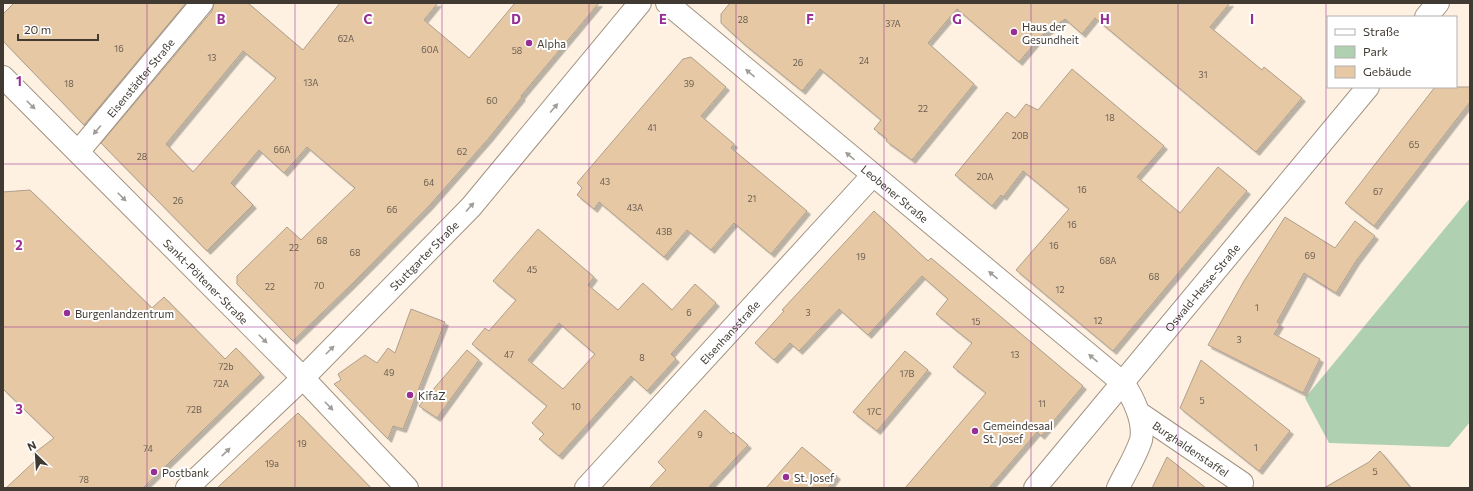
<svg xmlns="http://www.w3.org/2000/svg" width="1473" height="491" font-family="Commissioner,sans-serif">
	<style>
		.green { fill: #b0d1b1 }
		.building { fill: #e6c8a5; stroke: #ae9f8c; fill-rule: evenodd; filter: url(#shadow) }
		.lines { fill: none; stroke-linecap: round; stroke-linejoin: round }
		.minor-casing { stroke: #a39482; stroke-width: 24 }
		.minor { stroke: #fff; stroke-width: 22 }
		.oneway { fill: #a09c98 }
		.grid { fill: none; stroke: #962e93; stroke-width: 1; stroke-opacity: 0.55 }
		.poi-dot { fill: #962e93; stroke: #fff; stroke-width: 1.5 }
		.labels { text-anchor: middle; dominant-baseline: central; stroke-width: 4; stroke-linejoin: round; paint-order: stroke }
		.number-label { font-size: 9px; fill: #6a5e4f }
		.poi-label { font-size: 11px; fill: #403a32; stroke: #fff; text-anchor: start }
		.street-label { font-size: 11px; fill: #403a32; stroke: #fff }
		.grid-label { font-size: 13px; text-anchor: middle; font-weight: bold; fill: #962e93; stroke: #fff; stroke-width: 4; stroke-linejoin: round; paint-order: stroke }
	</style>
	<defs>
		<filter id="shadow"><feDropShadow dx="3.5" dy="3.5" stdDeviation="0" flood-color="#0004"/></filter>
	</defs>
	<rect width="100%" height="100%" fill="#fef1e1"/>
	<path class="green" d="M1470,198V422L1449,447L1329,443L1305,398Z"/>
	<path class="building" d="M14,3H186L84,125L3,41V14Z
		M214,3H248L303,50L340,3H438L424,20L469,58L515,3H599L521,96L522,97L489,138L429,206L353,283L293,341L237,284V276L287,227L301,240L355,188L307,147L284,173L259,150L231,183L253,205L207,251L101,143L212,11ZM243,51L276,78L193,172L166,144Z
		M730,3H1230L1210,27L1262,70L1264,67L1302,98L1256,152L1095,18L1082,34L1065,19L1041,36L1019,62L957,9L928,43L974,84L912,160L886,141L887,139L874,129L881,120L820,69L802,91L744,44L721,23V14Z
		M691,57L726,87L701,116L734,144L731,148L807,211L771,254L734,223L711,250L687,230L664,257L599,202L594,209L577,195L582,188L577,183L683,59Z
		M1072,69L1164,146L1137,177L1180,213L1218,167L1247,191L1113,351L1016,270L1069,209L1023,171L1003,197L1001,195L992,206L955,175L1007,112L1015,118L1026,104L1038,110Z
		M1435,87H1470V102L1374,226L1345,203Z
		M30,190L152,308L164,297L225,359L236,348L261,374L143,488H6L37,459L33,454L54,438L3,389V192Z
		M874,211L928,261L931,258L1083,386L1041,436L1037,432L989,488H905L986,393L953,367L972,343L936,314L948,299L922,276L868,335L839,309L799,351L790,343L774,360L755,343L784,311L782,310Z
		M1285,217L1335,248L1355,221L1375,236L1356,261L1336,293L1304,273L1277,322L1280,324L1274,334L1320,359L1303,393L1208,345L1244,281Z
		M538,229L594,277L588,285L618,310L643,283L672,310L695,284L716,303L671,354L676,359L647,391L631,376L559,456L539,439L544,434L532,423L547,406L472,344L485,328L489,331L516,300L493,281ZM559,323L595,354L563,389L528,360Z
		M411,309L445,322L403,429L393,426L388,439L334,384L341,380L338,374L365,355L377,363L388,348L395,353Z
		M467,350L479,360L437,418L419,406Z
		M905,351L928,370L877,431L853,412Z
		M1201,360L1290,431L1259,471L1180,408Z
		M705,410L731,434L733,432L748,445L708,488H649L666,470L658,462Z
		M298,413L371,488H217L272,437Z
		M802,447L837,476L828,488H766Z
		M1380,451L1411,488H1324L1369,462Z
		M1167,457L1206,488H1152Z"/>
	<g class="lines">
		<g class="minor-casing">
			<g id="minor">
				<path id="s1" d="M667,3L1123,383C1133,397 1145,422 1141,440C1136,456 1125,473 1118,488"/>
				<path d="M1426,17L1438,3"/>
				<path id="s2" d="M3,77L303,378L407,488"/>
				<path id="s3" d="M78,152L202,3"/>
				<path id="s4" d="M1139,413L1242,483"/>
				<path id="s5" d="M187,488L303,378L471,207L640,3"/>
				<path id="s6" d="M586,488L873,175"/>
				<path id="s7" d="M1035,488L1368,87"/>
			</g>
		</g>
		<use href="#minor" class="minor"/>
	</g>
	<defs><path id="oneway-solid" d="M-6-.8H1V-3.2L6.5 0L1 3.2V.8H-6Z"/></defs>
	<g class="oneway">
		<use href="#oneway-solid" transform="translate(750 73) rotate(-140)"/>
		<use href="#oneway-solid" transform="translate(31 105) rotate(45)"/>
		<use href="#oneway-solid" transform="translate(554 108) rotate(-50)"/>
		<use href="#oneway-solid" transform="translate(97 130) rotate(130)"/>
		<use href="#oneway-solid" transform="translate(850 156) rotate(-140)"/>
		<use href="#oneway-solid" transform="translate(122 197) rotate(45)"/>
		<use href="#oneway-solid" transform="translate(470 207) rotate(-48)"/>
		<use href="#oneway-solid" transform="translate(993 275) rotate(-140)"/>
		<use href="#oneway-solid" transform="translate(263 339) rotate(45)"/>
		<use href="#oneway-solid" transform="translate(330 350) rotate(-45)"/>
		<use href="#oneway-solid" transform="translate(1093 358) rotate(-140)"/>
		<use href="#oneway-solid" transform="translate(329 406) rotate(46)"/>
		<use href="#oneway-solid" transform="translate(226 452) rotate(-44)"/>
	</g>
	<path class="grid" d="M147,3V488M295,3V488M442,3V488M589,3V488M736,3V488M884,3V488M1031,3V488M1178,3V488M1326,3V488M3,164H1470M3,327H1470"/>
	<g class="poi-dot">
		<circle cx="1014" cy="32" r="4"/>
		<circle cx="529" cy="43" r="4"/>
		<circle cx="67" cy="313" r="4"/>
		<circle cx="410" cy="395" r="4"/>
		<circle cx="975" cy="431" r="4"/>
		<circle cx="154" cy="472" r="4"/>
		<circle cx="786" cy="477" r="4"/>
	</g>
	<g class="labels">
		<g class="number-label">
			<text x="743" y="19">28</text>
			<text x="893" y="23">37A</text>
			<text x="346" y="38">62A</text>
			<text x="119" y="48">16</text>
			<text x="430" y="49">60A</text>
			<text x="517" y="50">58</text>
			<text x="212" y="57">13</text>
			<text x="864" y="60">24</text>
			<text x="798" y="62">26</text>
			<text x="1203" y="74">31</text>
			<text x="311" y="82">13A</text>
			<text x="69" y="83">18</text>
			<text x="689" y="83">39</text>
			<text x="492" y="100">60</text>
			<text x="923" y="108">22</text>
			<text x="1110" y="117">18</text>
			<text x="652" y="127">41</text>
			<text x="1020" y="135">20B</text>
			<text x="1414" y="144">65</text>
			<text x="282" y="149">66A</text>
			<text x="462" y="151">62</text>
			<text x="142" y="156">28</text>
			<text x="985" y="176">20A</text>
			<text x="605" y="181">43</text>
			<text x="429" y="182">64</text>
			<text x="1082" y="189">16</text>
			<text x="1378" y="191">67</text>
			<text x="752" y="198">21</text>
			<text x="178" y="200">26</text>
			<text x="635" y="207">43A</text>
			<text x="392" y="209">66</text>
			<text x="1072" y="224">16</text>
			<text x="664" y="231">43B</text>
			<text x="322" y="240">68</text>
			<text x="1054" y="245">16</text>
			<text x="294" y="247">22</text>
			<text x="355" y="252">68</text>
			<text x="1310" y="255">69</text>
			<text x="861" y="256">19</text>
			<text x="1108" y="260">68A</text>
			<text x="532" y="269">45</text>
			<text x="1154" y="276">68</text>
			<text x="319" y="285">70</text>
			<text x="270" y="286">22</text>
			<text x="1060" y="289">12</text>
			<text x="1257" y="307">1</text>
			<text x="689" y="312">6</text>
			<text x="808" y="312">3</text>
			<text x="1098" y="320">12</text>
			<text x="976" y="321">15</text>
			<text x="1239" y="339">3</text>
			<text x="509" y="354">47</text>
			<text x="1015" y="354">13</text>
			<text x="642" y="357">8</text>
			<text x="226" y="366">72b</text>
			<text x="389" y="372">49</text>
			<text x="907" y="373">17B</text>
			<text x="221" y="383">72A</text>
			<text x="1202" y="400">5</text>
			<text x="1042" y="403">11</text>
			<text x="576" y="406">10</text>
			<text x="194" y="409">72B</text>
			<text x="874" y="411">17C</text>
			<text x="700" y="434">9</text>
			<text x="302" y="443">19</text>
			<text x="1256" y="447">1</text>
			<text x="148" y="448">74</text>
			<text x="272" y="463">19a</text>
			<text x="1375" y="471">5</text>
			<text x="84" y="479">78</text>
		</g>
		<g class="poi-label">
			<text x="1022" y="26">Haus der<tspan x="1022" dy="13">Gesundheit</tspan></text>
			<text x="537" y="43">Alpha</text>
			<text x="75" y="313">Burgenlandzentrum</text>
			<text x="418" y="395">KifaZ</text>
			<text x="983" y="425">Gemeindesaal<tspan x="983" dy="13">St. Josef</tspan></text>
			<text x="162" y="472">Postbank</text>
			<text x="794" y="477">St. Josef</text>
		</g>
		<g class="street-label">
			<text stroke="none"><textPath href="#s3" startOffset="97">Eisenstädter Straße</textPath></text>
			<text stroke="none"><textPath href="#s1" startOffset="297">Leobener Straße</textPath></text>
			<text stroke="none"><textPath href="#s5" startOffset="332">Stuttgarter Straße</textPath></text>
			<text stroke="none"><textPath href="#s2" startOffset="288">Sankt-Pöltener-Straße</textPath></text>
			<text stroke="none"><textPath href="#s7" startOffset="261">Oswald-Hesse-Straße</textPath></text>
			<text stroke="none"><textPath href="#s6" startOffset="212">Elsenhansstraße</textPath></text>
			<text stroke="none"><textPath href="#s4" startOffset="63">Burghaldenstaffel</textPath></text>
		</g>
	</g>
	<g class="grid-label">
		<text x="221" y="24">B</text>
		<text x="368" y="24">C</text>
		<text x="516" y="24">D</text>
		<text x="663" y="24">E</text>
		<text x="810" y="24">F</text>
		<text x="957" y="24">G</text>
		<text x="1105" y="24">H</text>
		<text x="1252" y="24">I</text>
		<text x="19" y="86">1</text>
		<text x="19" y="250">2</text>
		<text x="19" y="414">3</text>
	</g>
	<rect width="1473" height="491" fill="none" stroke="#403a32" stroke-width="8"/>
	<rect x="1327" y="16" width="130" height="72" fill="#ffffff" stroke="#b3b0ad"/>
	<rect x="1335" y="29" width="20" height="6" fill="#ffffff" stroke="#b3b0ad"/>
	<text x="1363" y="36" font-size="12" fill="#403a32">Straße</text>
	<rect x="1335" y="46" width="20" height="12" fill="#b0d1b1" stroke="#b3b0ad"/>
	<text x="1363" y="56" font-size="12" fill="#403a32">Park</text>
	<rect x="1335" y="66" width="20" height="12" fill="#e6c8a5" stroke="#b3b0ad"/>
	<text x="1363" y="76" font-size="12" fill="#403a32">Gebäude</text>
	<g transform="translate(36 455) rotate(335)" stroke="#ffffff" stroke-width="3" paint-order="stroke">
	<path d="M0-3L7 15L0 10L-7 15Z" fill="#403a32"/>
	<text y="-6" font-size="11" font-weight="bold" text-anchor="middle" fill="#403a32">N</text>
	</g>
	<path d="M18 34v6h80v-6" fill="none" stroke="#403a32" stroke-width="2"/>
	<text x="24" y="34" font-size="12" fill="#403a32" stroke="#ffffff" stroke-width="3" paint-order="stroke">20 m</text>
</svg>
